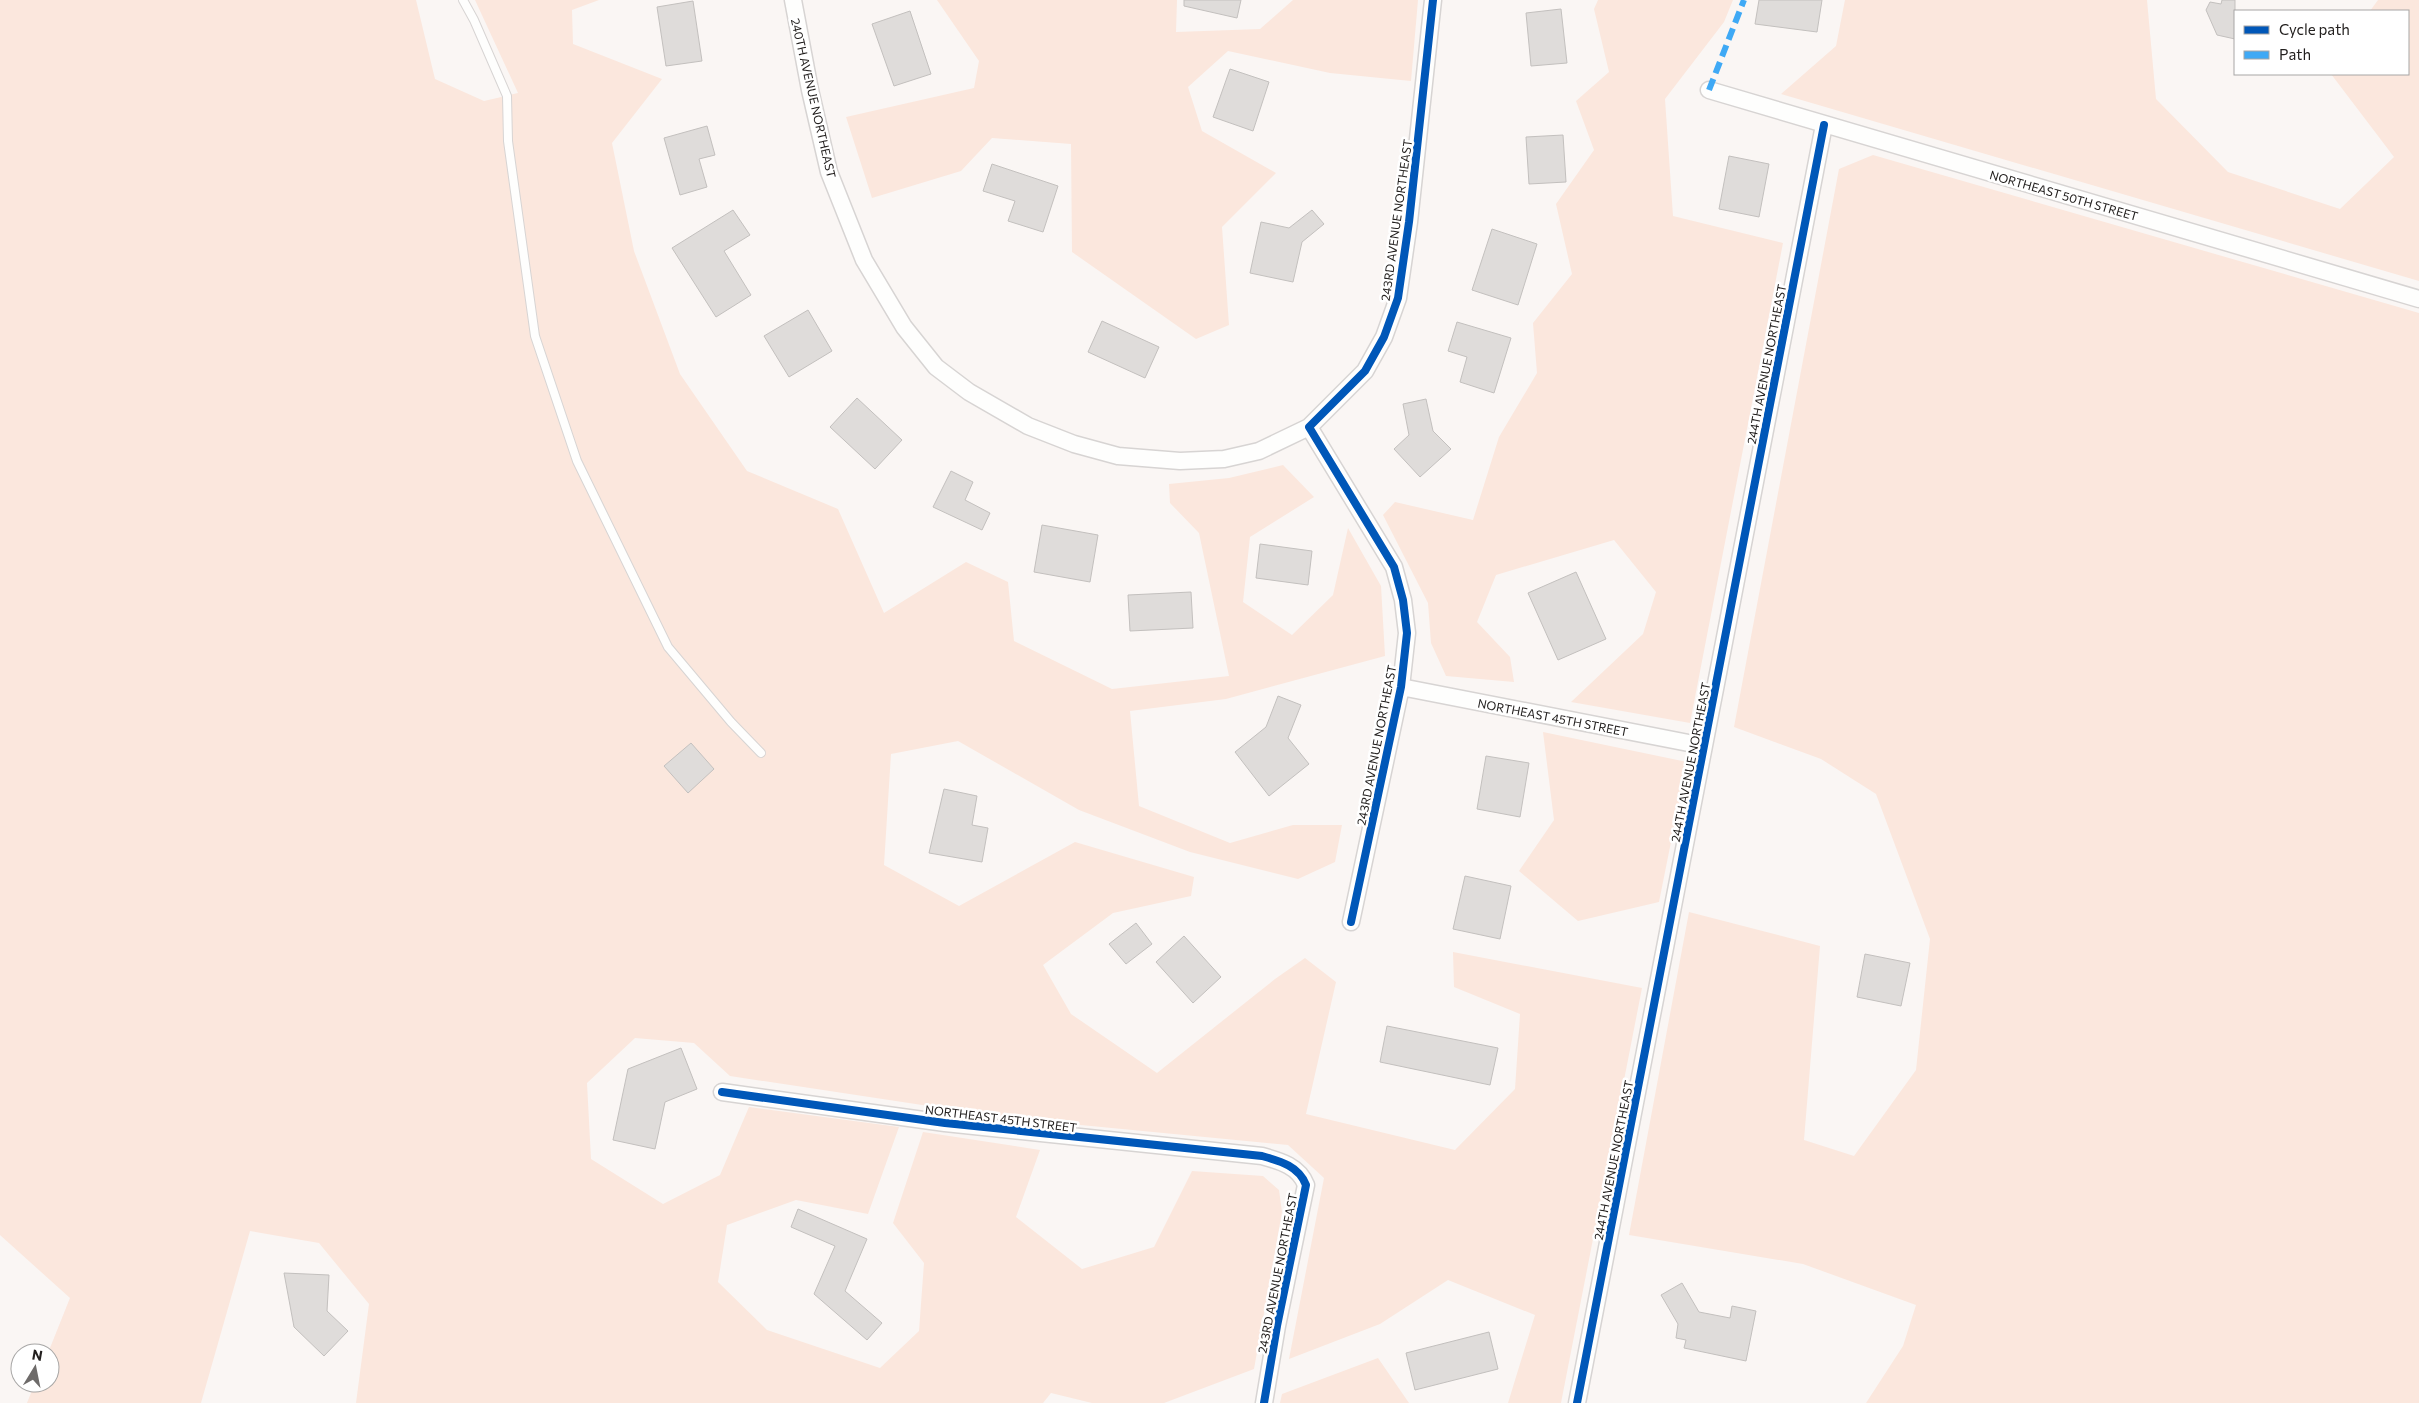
<svg xmlns="http://www.w3.org/2000/svg" width="2419" height="1403" font-family="Commissioner,sans-serif">
	<style>
		.green { fill: #fbe7dd }
		.building { fill: #dfdcda; stroke: #c3c0be }
		.lines { fill: none; stroke-linecap: round; stroke-linejoin: round }
		.lane-casing { stroke: #d7d4d3; stroke-width: 10 }
		.street-casing { stroke: #d7d4d3; stroke-width: 19 }
		.lane { stroke: #fefefd; stroke-width: 8 }
		.street { stroke: #fefefd; stroke-width: 16 }
		.quiet { stroke: #3fa9f5; stroke-width: 6; stroke-dasharray: 12 6; stroke-linecap: butt }
		.cycleway-casing { stroke: #fff; stroke-width: 11 }
		.cycleway { stroke: #0057b8; stroke-width: 8 }
		.labels { text-anchor: middle; dominant-baseline: central; stroke-width: 5; stroke-linejoin: round; paint-order: stroke }
		.street-label { font-size: 12px; fill: #23201f; stroke: #fff }
	</style>
	<rect width="100%" height="100%" fill="#faf6f4"/>
	<path class="green" d="M0,0H416L435,79L484,101L518,93L475,0H599L572,10L573,44L662,79L612,143L634,251L680,374L747,471L838,509L884,613L966,562L1008,582L1014,641L1112,689L1229,676L1199,533L1170,503L1169,484L1229,478L1283,465L1314,497L1250,537L1243,602L1292,635L1333,595L1348,528L1381,586L1385,656L1226,699L1130,711L1139,806L1230,843L1293,825H1342L1335,862L1298,879L1190,852L1079,810L958,741L891,754L884,865L959,906L1075,842L1194,877L1191,896L1113,913L1043,965L1071,1014L1157,1073L1275,979L1305,958L1336,982L1306,1114L1455,1150L1515,1089L1520,1014L1454,987L1453,952L1642,988L1561,1403H1508L1535,1315L1448,1280L1380,1324L1289,1359L1324,1178L1288,1145L1008,1118L730,1076L694,1043L635,1038L587,1083L591,1159L663,1204L720,1175L749,1107L899,1127L868,1214L796,1200L727,1225L718,1282L767,1330L880,1368L919,1331L924,1263L893,1223L923,1132L1040,1150L1016,1217L1082,1269L1154,1247L1192,1171L1263,1176L1279,1190L1282,1212L1254,1369L1164,1403H1092L1051,1393L1043,1403H356L369,1304L319,1243L250,1231L201,1403H27L35,1383H50V1353H48L70,1298L0,1235Z
		M937,0H1177L1176,32L1260,29L1293,0H1418L1411,81L1330,73L1228,51L1188,87L1202,131L1276,173L1222,227L1229,325L1196,339L1072,252L1071,144L992,138L961,171L872,198L846,117L974,88L979,61Z
		M1598,0H1733L1724,22L1665,99L1673,216L1783,243L1690,723L1571,702L1643,634L1656,592L1614,540L1496,575L1477,622L1510,657L1514,682L1446,676L1431,643L1428,603L1383,515L1395,502L1473,520L1499,437L1537,373L1533,323L1572,274L1556,204L1594,150L1576,101L1609,72L1594,9Z
		M1845,0H2147L2156,99L2228,172L2340,209L2394,157L2331,74H2408V11H2370L2378,0H2419V281L1781,94L1836,46Z
		M1873,155L2419,313V1403H1866L1903,1346L1916,1305L1803,1264L1629,1235L1689,912L1820,946L1804,1140L1854,1156L1916,1070L1930,939L1876,794L1821,759L1734,727L1839,169Z
		M1543,732L1687,762L1659,902L1578,921L1519,871L1554,820Z
		M1378,1358L1409,1403H1280L1282,1394Z"/>
	<path class="building" d="M1184,0H1241L1237,18L1184,6Z
		M1759,0H1822L1817,32L1755,24Z
		M2222,0H2235V39L2217,35L2206,10L2210,2L2221,4Z
		M693,1L702,61L666,66L657,7Z
		M1561,9L1567,63L1531,66L1526,13Z
		M910,11L931,74L894,86L872,24Z
		M1230,69L1269,82L1253,131L1213,117Z
		M707,126L715,155L699,159L707,187L680,195L664,138Z
		M1563,135L1566,182L1529,184L1526,137Z
		M1729,156L1769,164L1759,217L1719,209Z
		M992,164L1058,186L1043,232L1008,221L1015,201L983,191Z
		M733,210L750,235L724,251L751,295L716,317L672,248Z
		M1312,210L1324,224L1302,242L1293,282L1250,273L1261,222L1289,228Z
		M1492,229L1537,244L1518,305L1472,290Z
		M808,310L832,351L789,377L764,336Z
		M1102,321L1159,347L1145,378L1088,352Z
		M1457,322L1511,338L1494,393L1460,382L1467,357L1448,351Z
		M857,398L902,440L875,469L830,427Z
		M1426,399L1433,431L1451,449L1420,477L1394,449L1409,435L1403,404Z
		M951,471L973,482L965,500L990,513L982,530L933,507Z
		M1042,525L1098,535L1090,582L1034,572Z
		M1260,544L1312,551L1308,585L1256,578Z
		M1576,572L1606,639L1558,660L1528,593Z
		M1191,592L1193,628L1130,631L1128,595Z
		M1278,696L1301,705L1288,738L1309,764L1269,796L1235,752L1266,727Z
		M691,743L714,769L688,793L664,766Z
		M1486,756L1529,763L1520,817L1477,809Z
		M944,789L977,796L972,825L988,828L982,862L929,853Z
		M1465,876L1511,886L1500,939L1453,929Z
		M1136,923L1152,944L1126,964L1109,944Z
		M1184,936L1221,977L1193,1003L1156,962Z
		M1865,954L1910,963L1901,1006L1857,997Z
		M1387,1026L1498,1048L1490,1085L1380,1062Z
		M681,1048L697,1089L665,1102L655,1149L613,1140L628,1069Z
		M798,1209L867,1239L845,1291L882,1323L867,1340L814,1294L835,1246L791,1227Z
		M284,1273L329,1275L327,1311L348,1331L324,1356L294,1327Z
		M1682,1283L1699,1312L1730,1318L1732,1306L1756,1311L1746,1361L1684,1348L1686,1340L1676,1338L1678,1324L1661,1295Z
		M1489,1332L1498,1369L1415,1390L1406,1353Z"/>
	<g class="lines">
		<g class="lane-casing">
			<path id="lane" d="M463,0L474,20L507,96L508,141L535,336L577,461L668,647L731,722L761,753"/>
		</g>
		<g class="street-casing">
			<path id="street" d="M793,0L810,90L829,172L864,260L904,327L936,367L969,392L1028,426L1074,444L1118,456L1180,461L1224,459L1259,451L1309,427
				M1709,90L2419,299
				M1401,687L1704,746
				M1351,922L1401,687L1407,633L1403,600L1394,567L1309,427L1365,371L1384,337L1398,298L1409,222L1433,0
				M722,1092L945,1123L1262,1156C1280,1161 1299,1166 1306,1185L1277,1326L1264,1403
				M1577,1403L1824,125"/>
		</g>
		<use href="#lane" class="lane"/>
		<use href="#street" class="street"/>
		<path class="quiet" d="M1709,90L1744,0"/>
		<g class="cycleway-casing">
			<path id="cycleway" d="M1351,922L1401,687L1407,633L1403,600L1394,567L1309,427L1365,371L1384,337L1398,298L1409,222L1433,0
				M722,1092L945,1123L1262,1156C1280,1161 1299,1166 1306,1185L1277,1326L1264,1403
				M1577,1403L1824,125"/>
		</g>
		<use href="#cycleway" class="cycleway"/>
	</g>
	<g class="labels">
		<g class="street-label">
			<text transform="translate(814 98) rotate(77)">240TH AVENUE NORTHEAST</text>
			<text transform="translate(2064 195) rotate(16)">NORTHEAST 50TH STREET</text>
			<text transform="translate(1396 220) rotate(-82)">243RD AVENUE NORTHEAST</text>
			<text transform="translate(1766 364) rotate(-79)">244TH AVENUE NORTHEAST</text>
			<text transform="translate(1553 717) rotate(11)">NORTHEAST 45TH STREET</text>
			<text transform="translate(1376 745) rotate(-79)">243RD AVENUE NORTHEAST</text>
			<text transform="translate(1690 762) rotate(-79)">244TH AVENUE NORTHEAST</text>
			<text transform="translate(1001 1118) rotate(7)">NORTHEAST 45TH STREET</text>
			<text transform="translate(1613 1160) rotate(-79)">244TH AVENUE NORTHEAST</text>
			<text transform="translate(1277 1273) rotate(-79)">243RD AVENUE NORTHEAST</text>
		</g>
	</g>
	<rect x="2234" y="10" width="175" height="65" fill="#ffffff" stroke="#a7a6a5"/>
	<rect x="2244" y="26" width="25" height="8" fill="#0057b8" stroke="#a7a6a5"/>
	<text x="2279" y="35" font-size="15" fill="#23201f">Cycle path</text>
	<rect x="2244" y="51" width="25" height="8" fill="#3fa9f5" stroke="#a7a6a5"/>
	<text x="2279" y="60" font-size="15" fill="#23201f">Path</text>
	<g transform="translate(35 1368) rotate(10)"><circle r="24" fill="#ffffff" stroke="#a7a6a5"/>
	<path d="M0-4L9 19L0 12L-9 19Z" fill="#6e6b6a"/>
	<text y="-8" font-size="14" font-weight="bold" text-anchor="middle" fill="#23201f">N</text>
	</g>
</svg>
